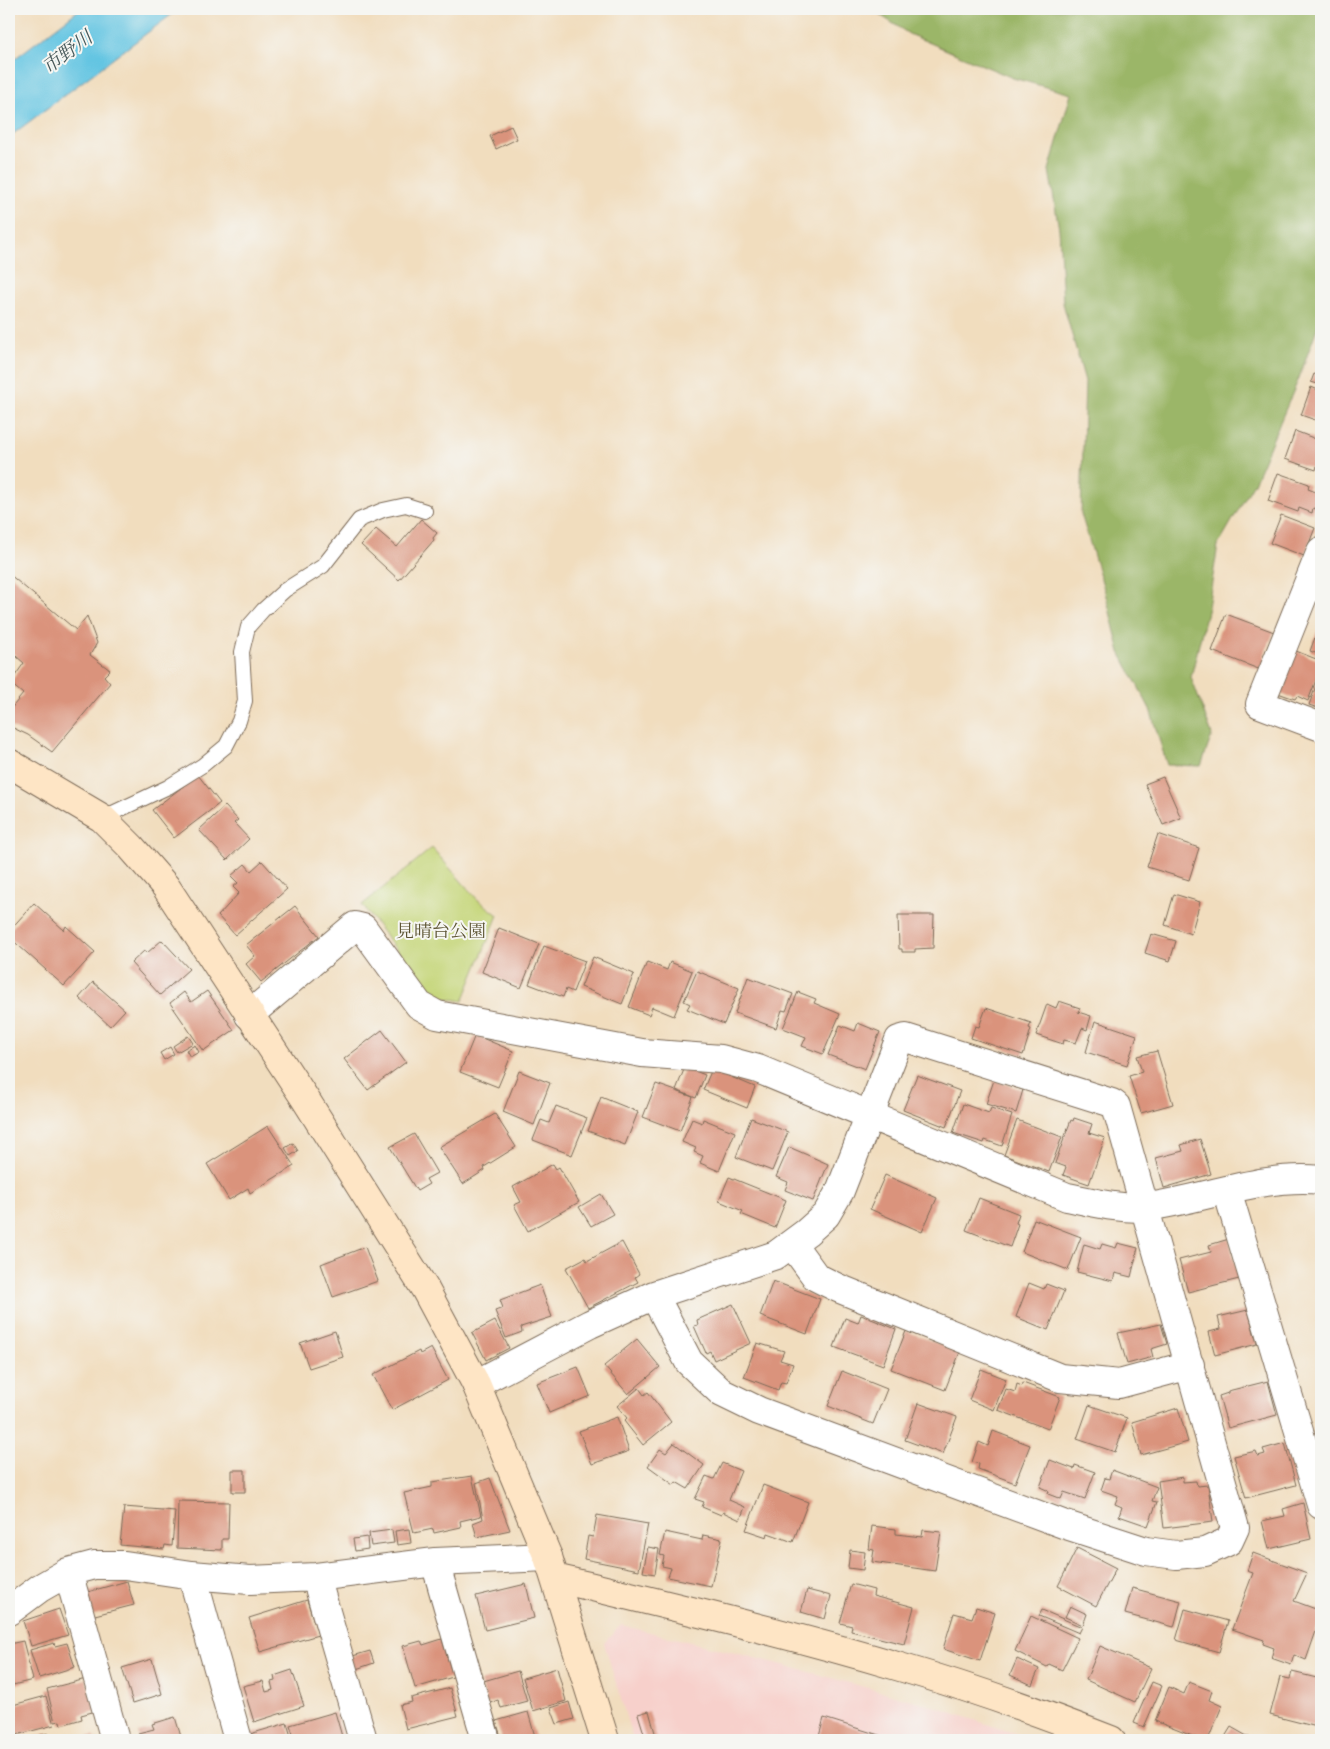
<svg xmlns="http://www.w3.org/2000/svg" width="1330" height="1749" font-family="'EB Garamond','Noto Serif JP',serif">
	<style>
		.built { fill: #f7d0cb }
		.green { fill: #c4d577; stroke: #80804a }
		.forest { fill: #9bb668; stroke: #6b7043 }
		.water { fill: #64c5e2; stroke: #507880 }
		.building { fill: #da937b }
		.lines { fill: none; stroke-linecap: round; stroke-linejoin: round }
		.lane-casing { stroke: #7b6956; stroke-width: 16 }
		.street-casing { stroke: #7b6956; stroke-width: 30 }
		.secondary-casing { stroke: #7b6956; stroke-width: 30 }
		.lane { stroke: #fff; stroke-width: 14 }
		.street { stroke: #fff; stroke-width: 28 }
		.secondary { stroke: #fee5c5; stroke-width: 28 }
		.labels { text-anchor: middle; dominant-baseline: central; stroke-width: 4; stroke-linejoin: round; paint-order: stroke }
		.park-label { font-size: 18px; fill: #5d5534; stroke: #f6f6f2 }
		.water-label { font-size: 19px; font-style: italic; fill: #475859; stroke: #f6f6f2 }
	</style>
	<rect width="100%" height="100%" fill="#f6f6f2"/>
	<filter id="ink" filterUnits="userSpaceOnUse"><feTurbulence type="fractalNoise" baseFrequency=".02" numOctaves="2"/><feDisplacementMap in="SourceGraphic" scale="10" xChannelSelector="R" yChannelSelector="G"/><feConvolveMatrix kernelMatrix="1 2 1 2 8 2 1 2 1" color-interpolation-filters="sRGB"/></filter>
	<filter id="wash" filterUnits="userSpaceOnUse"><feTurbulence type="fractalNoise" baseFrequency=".0096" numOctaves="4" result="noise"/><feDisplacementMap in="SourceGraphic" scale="20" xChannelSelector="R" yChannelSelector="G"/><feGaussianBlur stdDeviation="1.12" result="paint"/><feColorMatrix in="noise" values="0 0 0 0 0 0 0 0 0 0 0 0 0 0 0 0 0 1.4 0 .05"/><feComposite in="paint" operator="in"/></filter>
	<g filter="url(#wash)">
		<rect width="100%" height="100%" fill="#f1ddbe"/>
		<path class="built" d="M621,1625L776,1663L927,1704L1034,1740H633L604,1643Z"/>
		<path class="green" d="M432,848L477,899L498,915L463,1001L432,996L362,905Z"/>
		<path class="forest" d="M871,9H1321V317L1299,378L1254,483L1218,545L1208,607L1191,677L1212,735L1201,766L1167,765L1150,709L1120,652L1105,592L1081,514L1085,381L1063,303L1059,229L1049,170L1071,94L1013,78L909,34Z"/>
		<path class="water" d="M80,9H179L9,137V63Z"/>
		<g id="blocks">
			<path class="building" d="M511,126L517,139L496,149L490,136Z
				M1314,374L1321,376V385L1311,382Z
				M1311,387L1321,391V422L1301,415Z
				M1295,431L1321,441V468L1317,466L1316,470L1285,459Z
				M1278,473L1309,484L1308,489L1321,494L1318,510L1313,508L1312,513L1299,508L1298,512L1268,501Z
				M1281,515L1315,528L1304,556L1270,543Z
				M421,519L437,533L433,538L434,540L399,580L361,545L376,529L397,547Z
				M9,574L76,630L87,616L97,643L90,655L110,670L104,676L110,683L52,752L28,735L9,726V711L23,694L10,683L24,663L9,650Z
				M1226,614L1274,632L1263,658L1266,659L1261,670L1212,651Z
				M1321,621V655L1310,651Z
				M1291,649L1321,661V667L1308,701L1297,696L1295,699L1275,692Z
				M1321,672V709L1309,705Z
				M198,775L220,803L174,838L152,810Z
				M1163,777L1181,818L1163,825L1145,784Z
				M225,806L238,820L234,823L249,839L227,860L199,830Z
				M1158,834L1199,848L1189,880L1147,867Z
				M262,861L287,889L235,935L218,916L239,893L233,887L238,883L231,876L245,864L251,871Z
				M1174,894L1200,902L1191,934L1165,925Z
				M34,903L64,930L66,926L95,952L64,986L9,937V931Z
				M295,906L319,936L261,982L246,964L255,956L246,945Z
				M898,915H934L933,948L915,949V952H902V949H899Z
				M499,928L539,944L521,988L482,972Z
				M1151,934L1176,941L1170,961L1145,953Z
				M162,940L189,969L160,995L131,963L145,950L147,953Z
				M544,946L585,961L573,992L566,989L563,997L529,984Z
				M593,957L634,974L622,1004L581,987Z
				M647,962L667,970L670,962L692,971L674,1016L652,1007L649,1015L629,1007Z
				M697,971L739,988L724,1024L687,1009L690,1004L684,1001Z
				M748,977L793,994L786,1011L782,1010L776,1028L735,1013Z
				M93,982L125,1010L110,1026L79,998Z
				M207,991L234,1030L203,1051L170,1003L184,992L191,1002Z
				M798,992L816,999L814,1003L840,1014L823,1054L802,1046L806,1037L783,1028Z
				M1059,1001L1080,1008L1078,1012L1091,1016L1087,1030L1082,1028L1076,1043L1064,1040L1063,1044L1036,1035L1047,1004L1056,1008Z
				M986,1008L1031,1023L1029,1028L1031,1029L1023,1055L971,1038L975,1026L979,1027Z
				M1095,1021L1137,1035L1127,1065L1086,1052Z
				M858,1023L880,1032L865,1069L828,1055L840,1025L855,1031Z
				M382,1030L406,1062L368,1090L344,1059Z
				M475,1035L513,1051L498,1087L460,1072Z
				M188,1036L193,1043L177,1052L173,1046Z
				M195,1045L199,1052L190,1057L186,1050Z
				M170,1047L174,1054L164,1060L160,1053Z
				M1157,1051L1173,1104L1141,1113L1129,1076L1142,1072L1137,1056Z
				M685,1067L705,1075L696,1098L676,1090Z
				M712,1069L755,1087L747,1108L703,1090Z
				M519,1071L550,1083L534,1125L503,1112Z
				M917,1075L960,1091L946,1127L903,1110Z
				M994,1080L1023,1090L1016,1113L986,1104Z
				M656,1084L693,1097L680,1131L643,1117Z
				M601,1097L638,1112L625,1145L588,1131Z
				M963,1104L989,1113L991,1108L1012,1115L1002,1146L985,1140L984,1143L953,1133Z
				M556,1106L587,1118L572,1155L533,1140L541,1120L549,1123Z
				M495,1114L516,1147L484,1167L485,1170L463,1184L439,1147Z
				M751,1118L788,1132L772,1171L736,1157Z
				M1074,1118L1092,1124L1089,1133L1105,1138L1089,1184L1063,1175L1066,1167L1055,1163L1071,1120L1073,1121Z
				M692,1119L702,1123L703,1119L735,1132L719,1171L700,1163L703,1156L694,1152L696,1148L682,1142Z
				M1017,1120L1062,1137L1049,1172L1004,1155Z
				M268,1126L294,1166L250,1193L248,1188L229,1200L207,1164Z
				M414,1134L437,1173L426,1179L429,1184L417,1191L390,1147Z
				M1200,1139L1211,1174L1164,1188L1156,1158L1183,1151L1181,1145Z
				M293,1143L298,1151L290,1156L285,1148Z
				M789,1147L828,1164L813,1201L785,1190L788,1182L776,1177Z
				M553,1164L556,1169L559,1167L579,1202L528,1231L514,1205L521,1202L513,1187Z
				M885,1175L937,1198L922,1232L870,1209Z
				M729,1177L786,1200L775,1228L741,1214L743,1211L719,1201Z
				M601,1194L613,1214L591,1226L579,1207Z
				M979,1198L1019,1214L1016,1223L1018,1224L1010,1247L966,1230Z
				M1034,1219L1081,1237L1068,1270L1022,1252Z
				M1229,1239L1239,1279L1188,1292L1179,1260L1211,1252L1209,1245Z
				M622,1242L639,1274L635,1277L638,1282L588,1308L566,1268L585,1258L587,1261Z
				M1118,1243L1138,1248L1131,1277L1115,1273L1113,1281L1077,1272L1084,1244L1100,1249L1102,1244L1116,1248Z
				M365,1247L378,1281L333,1297L321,1264Z
				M773,1281L820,1299L807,1334L760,1316Z
				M1029,1283L1044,1289L1046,1284L1064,1291L1048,1330L1016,1317Z
				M540,1285L552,1317L521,1327L522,1332L506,1338L495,1311L503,1308L500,1300Z
				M733,1304L751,1343L714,1360L710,1351L706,1353L694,1326L698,1325L697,1320Z
				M1248,1310L1257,1344L1215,1355L1209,1332L1221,1329L1218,1317Z
				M861,1315L896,1329L883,1365L834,1347L845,1318L858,1323Z
				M495,1321L509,1348L486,1360L472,1333Z
				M1161,1324L1167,1344L1151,1349L1153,1357L1127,1364L1118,1333Z
				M335,1331L343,1357L309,1368L300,1343Z
				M906,1331L960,1352L945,1390L891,1369Z
				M637,1339L660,1367L628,1394L604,1366Z
				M757,1343L784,1351L780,1360L793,1364L786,1383L781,1382L778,1390L744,1377Z
				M431,1348L448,1380L392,1410L373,1375L419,1351L420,1354Z
				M578,1367L590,1396L549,1413L537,1383Z
				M981,1369L1006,1379L994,1410L969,1400Z
				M842,1371L887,1389L873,1424L828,1406Z
				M1268,1381L1277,1415L1228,1428L1219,1396L1228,1393V1391Z
				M1023,1383L1060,1397L1048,1429L998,1410L1006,1389L1015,1392L1017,1384L1022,1386Z
				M639,1388L644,1395L648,1392L671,1422L643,1445L624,1421L627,1418L617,1406Z
				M918,1403L957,1417L943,1454L905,1440Z
				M1089,1405L1127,1418L1115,1452L1077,1439Z
				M1178,1408L1188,1442L1141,1455L1132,1422Z
				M617,1417L629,1451L592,1464L579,1431Z
				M993,1431L1030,1445L1015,1483L978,1469L979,1464L972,1462L979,1442L988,1446Z
				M674,1443L704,1465L688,1489L676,1482L674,1485L648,1466L660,1449L666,1453Z
				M1285,1443L1296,1485L1246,1498L1234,1456L1256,1451L1258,1456L1265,1454L1263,1449Z
				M1050,1460L1074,1469L1075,1465L1095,1472L1085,1499L1064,1492L1061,1499L1048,1494L1049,1491L1040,1487Z
				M722,1463L741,1471L729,1500L745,1507L740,1520L723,1512L721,1515L702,1507L704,1502L695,1499L706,1476L714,1479Z
				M232,1470H245V1492H232Z
				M1112,1470L1157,1487L1152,1501L1157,1502L1148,1526L1119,1516L1122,1507L1115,1504L1118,1496L1101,1490L1105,1478L1109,1479Z
				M472,1476L481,1516L460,1521L461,1527L434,1533L433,1529L414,1533L404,1493L432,1487V1482Z
				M1183,1477V1482L1196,1481L1197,1486L1208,1485L1213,1522L1164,1528L1158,1481Z
				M490,1478L510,1530L477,1537L473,1523L483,1519L476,1483Z
				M763,1485L808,1502L793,1542L768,1533L767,1537L746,1530Z
				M178,1501L229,1502L228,1539H222V1550L177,1548Z
				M1303,1503L1311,1539L1269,1549L1262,1521L1285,1516L1283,1509Z
				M124,1507L175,1511L172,1546L165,1545L164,1549L120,1545Z
				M597,1515L648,1524L639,1570L584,1559L588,1536L593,1537Z
				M872,1526L896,1529V1534L922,1537L923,1530L941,1532L935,1571L872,1562L874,1550L869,1549Z
				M409,1529L411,1543L397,1545L395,1531Z
				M392,1530L394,1543L371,1546L369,1533Z
				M665,1532L702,1540L703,1535L722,1539L711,1586L668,1577L671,1568L662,1566L664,1556L660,1555Z
				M367,1537L368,1549L355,1551L353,1539Z
				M648,1547L659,1549L655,1574L643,1572Z
				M1077,1548L1116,1568L1096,1606L1058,1586Z
				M850,1550L865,1552L863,1570L848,1568Z
				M1253,1553L1307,1573L1294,1601L1321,1611L1319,1615L1321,1617L1306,1660L1294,1655L1291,1665L1271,1658L1274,1648L1263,1644L1264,1640L1232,1629L1253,1573L1247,1571Z
				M127,1581L134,1605L91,1616L84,1593Z
				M526,1584L534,1618L485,1630L476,1596Z
				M851,1584L874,1590L873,1596L914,1607L904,1644L851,1631L852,1626L840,1623Z
				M1132,1588L1181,1601L1174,1627L1125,1614Z
				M807,1590L831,1596L825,1619L801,1612Z
				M307,1600L318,1635L260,1652L249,1618Z
				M1070,1606L1087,1614L1083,1625L1065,1617Z
				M976,1607L995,1613L980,1661L943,1649L954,1613L972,1618Z
				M59,1609L68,1635L31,1646L23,1621Z
				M1185,1609L1228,1621L1219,1652L1176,1640Z
				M1042,1610L1082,1627L1079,1633L1039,1616Z
				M1031,1616L1078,1638L1062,1670L1049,1664L1047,1667L1015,1651Z
				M442,1639L453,1677L415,1688L403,1646L421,1641L423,1645Z
				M23,1641L33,1680L9,1686V1644Z
				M54,1643L55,1646L67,1643L75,1667L39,1678L30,1650Z
				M1100,1646L1151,1668L1135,1702L1086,1680Z
				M370,1651L374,1663L353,1670L349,1657Z
				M152,1659L162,1694L133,1703L122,1668Z
				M1017,1659L1039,1669L1032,1685L1010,1675Z
				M557,1668L566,1701L533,1711L523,1678Z
				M292,1670L304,1706L254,1722L243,1686L263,1681L266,1692L273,1690L271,1682L275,1681L274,1676Z
				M518,1671L527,1701L501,1708L498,1700L487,1704L480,1682Z
				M1292,1672L1321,1679V1728L1270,1715L1280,1677L1290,1679Z
				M86,1679L96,1711L81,1715L82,1719L61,1725L60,1721L55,1722L47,1689Z
				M1152,1682L1162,1686L1144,1727L1134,1723Z
				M1189,1682L1212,1691L1209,1700L1222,1706L1208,1740H1202L1155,1721L1169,1687L1184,1694Z
				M450,1688L458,1716L406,1729L400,1705L412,1702L411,1698Z
				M46,1696L54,1725L9,1737V1706Z
				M569,1702L574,1719L557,1724L551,1708Z
				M649,1711L657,1740H646L638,1714Z
				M335,1712L343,1740H295L290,1725Z
				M528,1712L536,1740H502L496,1721Z
				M175,1717L182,1740H140L138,1733L154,1729L152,1724Z
				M824,1718L895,1740H818Z
				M287,1723L292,1740H252L250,1734Z
				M1231,1727L1254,1740H1223Z
				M48,1733L50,1740H24Z
				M94,1735L96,1740H76Z"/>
		</g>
	</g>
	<g filter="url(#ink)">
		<use href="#blocks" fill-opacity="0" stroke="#7b6956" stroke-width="1"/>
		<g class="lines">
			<g class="lane-casing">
				<path id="lane" d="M102,818L168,787L203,765L226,746L239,721L245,701L242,652L248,627L263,610L285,590L323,566L359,520L383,510L406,505L425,511"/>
			</g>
			<g class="street-casing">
				<path id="street" d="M1321,551L1260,704L1321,727
					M249,1015L355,926L363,928L419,1005L437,1015L642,1053L721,1059L758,1069L1067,1197C1093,1202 1120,1210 1147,1207C1205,1199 1262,1174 1321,1180
					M1227,1190L1321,1505
					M792,1244L816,1277L838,1288L1060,1378L1119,1384L1190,1365
					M476,1384L590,1324L654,1295L776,1255L807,1232L826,1215L840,1191L899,1040L906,1038L1112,1103L1116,1106L1235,1528L1229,1541L1205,1552L1176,1555L1146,1551L1063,1524L759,1411L722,1393L689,1362L654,1295
					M435,1562L486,1740
					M68,1572L115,1740
					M192,1575L238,1740
					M316,1577L363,1740
					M9,1611L40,1588L68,1572L94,1565H125L192,1575L250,1580L316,1577L435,1562L548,1557"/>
			</g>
			<g class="secondary-casing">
				<path id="secondary" d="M9,763L102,818L131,847L166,887L304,1097L425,1289L476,1384L548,1557L605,1740
					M555,1578C671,1606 786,1633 900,1667C972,1688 1042,1713 1111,1740"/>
			</g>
			<use href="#lane" class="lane"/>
			<use href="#street" class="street"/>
			<use href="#secondary" class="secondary"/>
		</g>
	</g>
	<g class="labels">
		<g class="park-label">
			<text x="441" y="930">見晴台公園</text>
		</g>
		<g class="water-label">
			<text transform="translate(67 52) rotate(-37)">市野川</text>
		</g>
	</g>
	<rect width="1330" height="1749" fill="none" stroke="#f6f6f2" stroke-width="30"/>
</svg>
